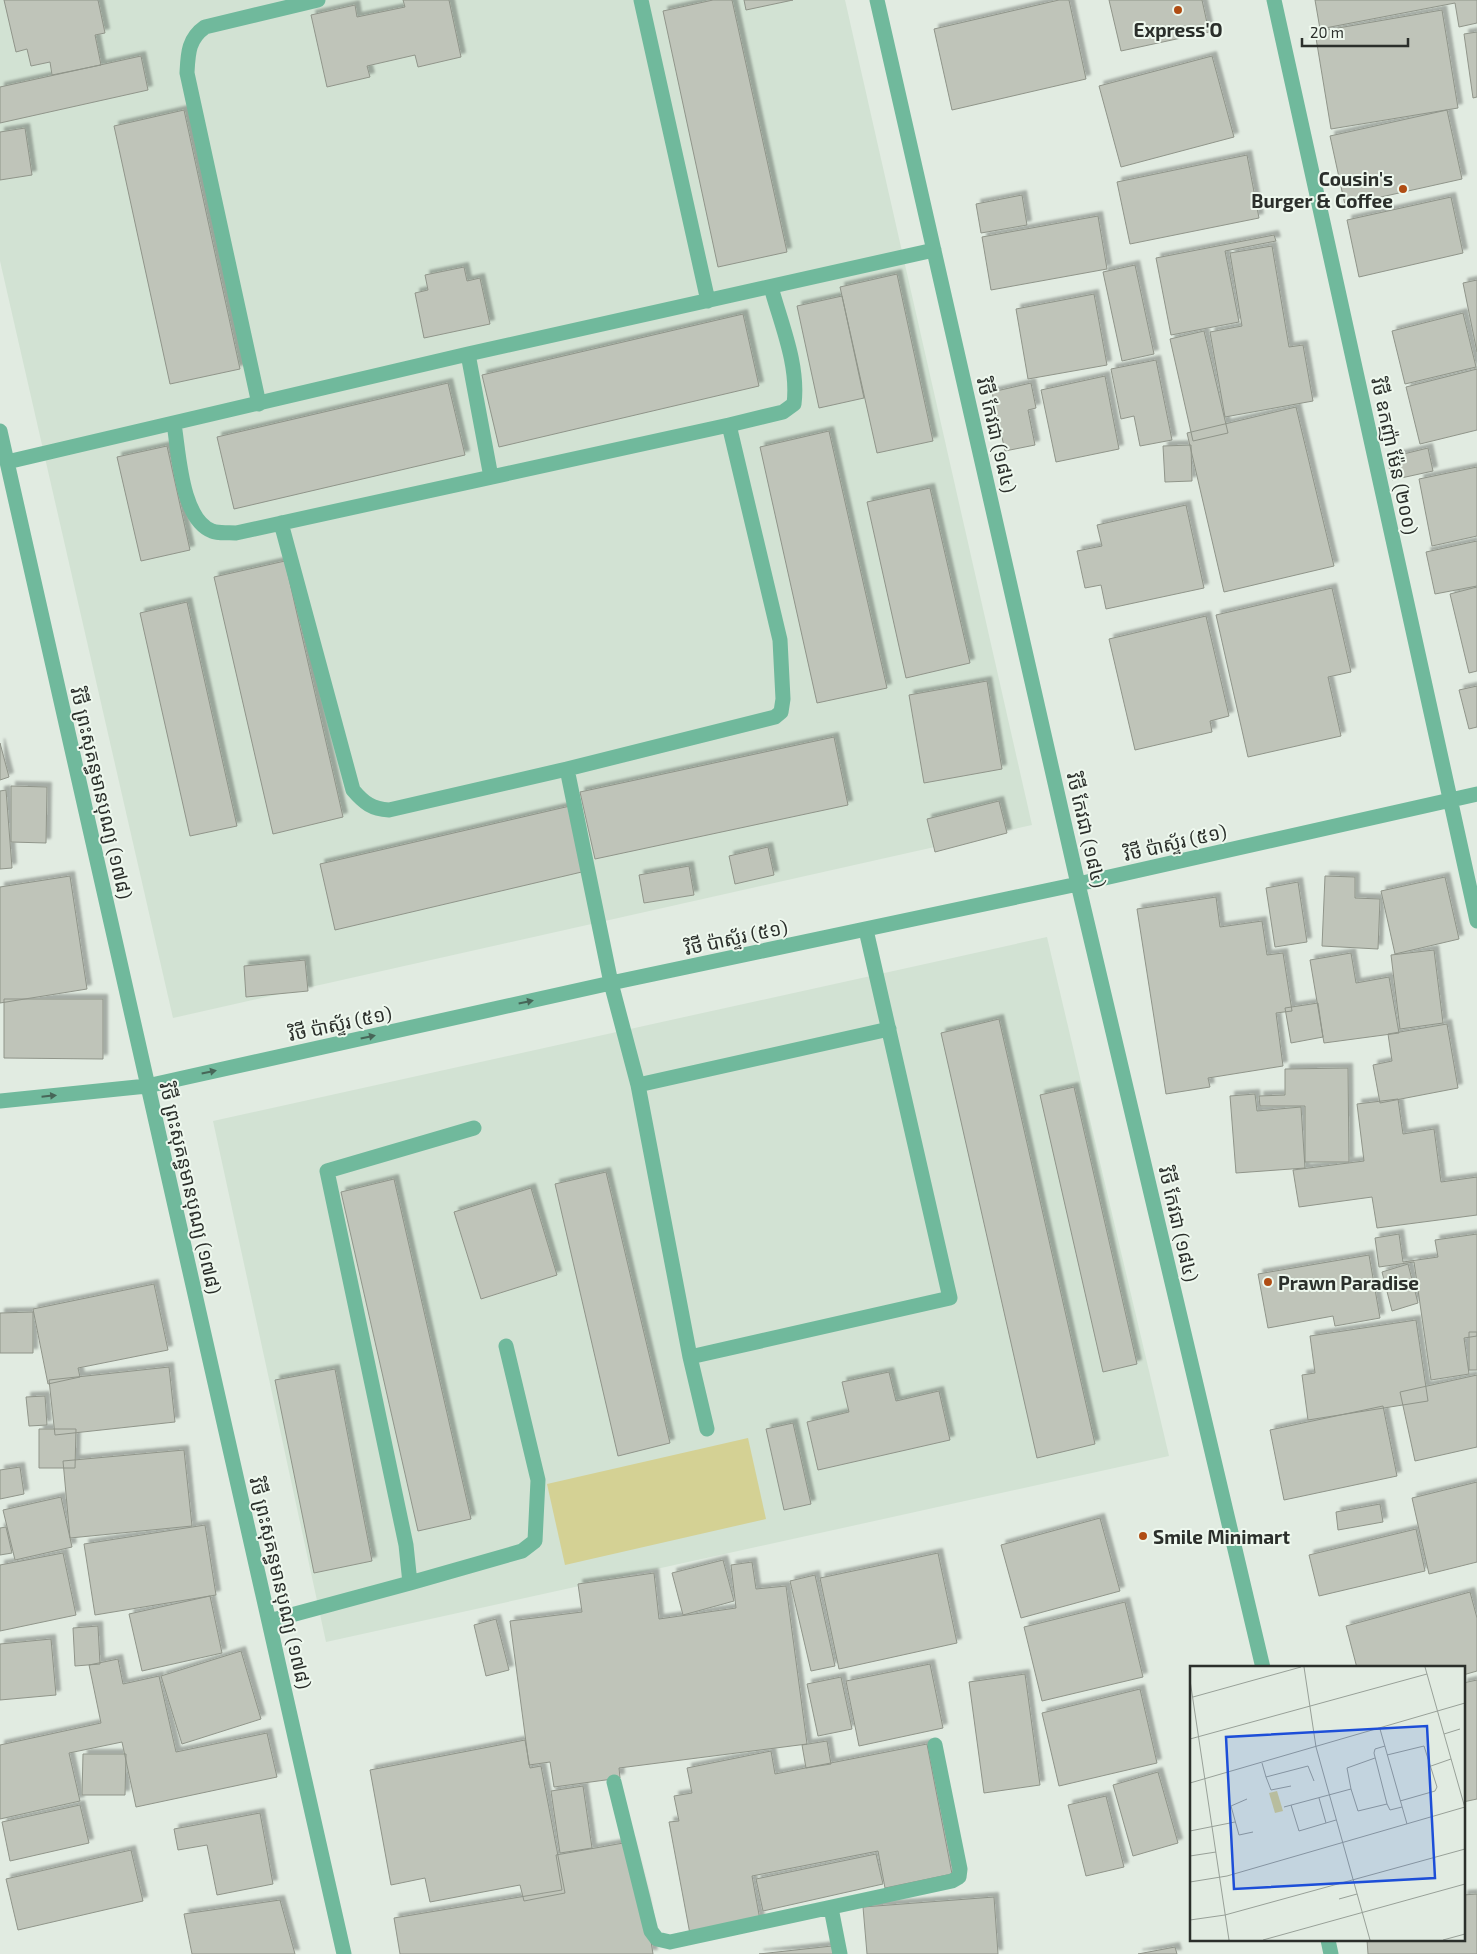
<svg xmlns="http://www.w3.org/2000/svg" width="1477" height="1954" font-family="'Exo 2','Noto Sans Khmer',sans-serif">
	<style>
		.built { fill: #d2e2d3 }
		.green { fill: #d4d194 }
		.building { fill: #bfc4b9; stroke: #90958a; filter: url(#shadow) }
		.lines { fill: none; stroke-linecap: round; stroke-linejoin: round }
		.minor { stroke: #70b99c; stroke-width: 15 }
		.oneway { fill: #476658 }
		.poi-dot { fill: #b04d14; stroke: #eef8ee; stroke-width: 2 }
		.labels { text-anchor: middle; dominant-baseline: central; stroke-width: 4; stroke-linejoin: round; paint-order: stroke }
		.poi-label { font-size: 19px; font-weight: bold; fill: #2b2f2b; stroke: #eef8ee; text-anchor: start }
		.street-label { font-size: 19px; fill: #2b2f2b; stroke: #eef8ee }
		.inset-road { fill: none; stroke: #98a098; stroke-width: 1 }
		.view { fill: #1d4ed8; fill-opacity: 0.15; stroke: #1d4ed8; stroke-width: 2.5 }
		.inset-edge { fill: none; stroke: #2b2f2b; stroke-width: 2.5 }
	</style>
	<defs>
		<filter id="shadow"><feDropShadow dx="4.5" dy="-4.5" stdDeviation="1" flood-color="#0004"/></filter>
	</defs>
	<rect width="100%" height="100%" fill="#e1ebe1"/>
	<path class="built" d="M0,0H845L1032,825L173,1018L0,261Z
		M1047,937L1169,1456L326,1642L213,1121Z"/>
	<path class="green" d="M748,1438L766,1519L565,1565L547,1484Z"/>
	<path class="building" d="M4,0H98L105,33L95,35L101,65L52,75L50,62L31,66L27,49L16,52Z
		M403,0H449L461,57L418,67L415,55L367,66L370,77L327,87L311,15L355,5L357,17L405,7Z
		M713,0H732L787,252L718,267L663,11Z
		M744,0H793L746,10Z
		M1059,0H1069L1086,79L952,110L934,29Z
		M1109,0H1202L1209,32L1121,51Z
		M1315,0H1477V23L1459,27L1455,3L1320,29Z
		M1442,10L1458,108L1331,129L1315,32Z
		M1477,32V97L1473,98L1464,34Z
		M141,56L148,90L0,123V87Z
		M1212,56L1234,137L1121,167L1099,86Z
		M184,110L240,369L170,384L114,126Z
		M1447,110L1462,179L1345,205L1330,136Z
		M25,128L32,175L0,180V132Z
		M1247,155L1259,218L1130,244L1117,182Z
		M1022,195L1027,225L981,233L976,204Z
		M1451,197L1463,253L1359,277L1347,220Z
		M1098,216L1107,269L991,290L982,237Z
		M1274,235L1276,241L1225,251L1239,322L1171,335L1156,258Z
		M1272,246L1289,347L1303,345L1313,401L1225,417L1210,332L1242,326L1230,253Z
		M1135,265L1154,354L1122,361L1103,272Z
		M464,267L467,281L480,278L490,324L424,338L415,293L428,290L425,275Z
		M897,274L933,441L877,453L840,287Z
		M1477,280V352L1463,283Z
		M1094,294L1107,365L1028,379L1016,309Z
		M842,296L864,398L819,408L797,306Z
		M1463,313L1476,367L1405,384L1392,331Z
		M743,314L759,386L499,447L482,375Z
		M1204,331L1228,433L1193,441L1170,339Z
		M1156,360L1172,440L1140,446L1134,416L1121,419L1111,369Z
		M1477,369V430L1420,444L1406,387Z
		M1105,376L1119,449L1056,462L1041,390Z
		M448,383L465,455L234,509L217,437Z
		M1031,383L1036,408L1028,410L1035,445L1005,451L992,392Z
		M1296,407L1334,566L1224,592L1187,433Z
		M829,431L887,688L817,703L760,447Z
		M1191,445L1192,481L1165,482L1163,446Z
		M167,446L190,550L141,561L117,457Z
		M1428,448L1433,471L1392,480L1387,458Z
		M1477,467V536L1432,546L1419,479Z
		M930,488L970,663L906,678L867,502Z
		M1186,505L1204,588L1106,609L1101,585L1085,588L1077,551L1102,546L1097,525Z
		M1477,541V586L1435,594L1426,552Z
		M285,561L343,817L273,834L214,577Z
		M1477,587V671L1469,673L1450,594Z
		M1332,588L1351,672L1328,677L1341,736L1248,757L1216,615Z
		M187,602L237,826L190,836L140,613Z
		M1206,616L1229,716L1210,721L1212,732L1135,750L1109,639Z
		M987,681L1002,769L924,783L909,695Z
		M1477,686V727L1469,729L1459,690Z
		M834,737L848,805L595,859L580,792Z
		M0,743L9,777L0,780Z
		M11,786L47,787L46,843L11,842Z
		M6,790L12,868L0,869V791Z
		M999,801L1007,833L935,852L927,819Z
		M570,806L586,871L335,930L320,864Z
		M768,847L774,875L735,884L729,856Z
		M689,866L694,895L644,903L639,875Z
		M70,876L87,989L0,1003V887Z
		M1325,876L1355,877V898L1380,899L1378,949L1322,946Z
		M1445,877L1459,939L1395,954L1381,891Z
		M1298,882L1307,942L1275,947L1266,888Z
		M1216,897L1220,927L1262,921L1267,955L1283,953L1292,1011L1276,1013L1283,1066L1208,1078L1210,1087L1166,1094L1137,909Z
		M1434,950L1443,1023L1400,1029L1391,955Z
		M1351,953L1356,983L1389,977L1399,1033L1324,1043L1310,960Z
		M305,960L308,991L246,997L244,966Z
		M4,999H103V1059L4,1058Z
		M1318,1003L1323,1037L1291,1043L1285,1008Z
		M999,1019L1095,1444L1037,1458L941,1033Z
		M1447,1024L1458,1088L1380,1103L1373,1065L1392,1061L1388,1034Z
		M1348,1068L1349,1162H1305V1106H1260L1259,1096L1285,1095V1069Z
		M1074,1087L1137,1364L1103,1372L1040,1095Z
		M1255,1094L1257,1111L1301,1107L1305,1168L1236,1173L1230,1096Z
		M1398,1099L1403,1134L1434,1129L1441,1182L1477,1177V1215L1377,1228L1372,1197L1299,1207L1293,1170L1364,1161L1357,1104Z
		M606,1172L670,1443L618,1456L555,1184Z
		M394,1179L471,1519L418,1531L341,1192Z
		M531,1188L557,1275L481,1299L454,1212Z
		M1399,1234L1403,1262L1438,1257L1435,1240L1477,1234V1336L1464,1338L1469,1374L1431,1380L1414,1262L1379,1267L1375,1238Z
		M1369,1255L1380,1318L1335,1326L1333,1316L1268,1328L1258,1274Z
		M1408,1264L1418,1303L1392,1311L1382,1272Z
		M154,1284L168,1350L78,1368L80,1377L48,1384L33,1309Z
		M33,1312V1353H0V1313Z
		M1416,1320L1428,1401L1308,1420L1302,1375L1315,1373L1310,1336Z
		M1469,1332H1477V1370H1469Z
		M169,1367L175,1422L55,1435L49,1380Z
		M335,1369L372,1561L314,1573L275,1380Z
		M889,1372L896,1401L939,1391L950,1440L818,1470L807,1422L849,1412L842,1382Z
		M1477,1375V1447L1415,1461L1400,1392Z
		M45,1396L47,1425L29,1426L26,1397Z
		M1383,1406L1397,1476L1284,1500L1270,1430Z
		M793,1423L811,1504L784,1510L766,1429Z
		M39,1429H76L75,1468H39Z
		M184,1450L192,1526L70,1538L63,1461Z
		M20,1467L24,1494L0,1499V1470Z
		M1477,1482V1562L1429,1574L1412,1498Z
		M61,1497L72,1547L15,1560L3,1510Z
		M1380,1504L1383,1522L1338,1530L1336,1512Z
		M1100,1518L1120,1591L1021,1618L1001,1545Z
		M205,1525L216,1595L95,1615L84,1544Z
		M6,1527L12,1553L0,1555V1528Z
		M1416,1529L1425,1571L1319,1596L1309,1555Z
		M63,1553L76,1615L0,1631V1565Z
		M938,1553L957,1643L839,1669L820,1578Z
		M723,1560L734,1601L683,1615L672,1573Z
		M752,1562L756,1589L786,1586L807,1744L619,1768L620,1778L554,1787L550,1762L529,1765L510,1621L582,1612L578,1584L654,1573L659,1619L736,1608L731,1565Z
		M815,1575L835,1666L811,1671L790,1581Z
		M1470,1592L1477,1618V1671L1463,1675V1668H1357L1346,1626Z
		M210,1596L222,1653L142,1671L129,1614Z
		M1125,1602L1143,1677L1042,1701L1024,1627Z
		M496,1619L509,1670L486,1676L474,1625Z
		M98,1626L100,1664L75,1666L73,1628Z
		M51,1639L56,1695L0,1700V1644Z
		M241,1651L261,1719L182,1744L161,1676Z
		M118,1659L123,1684L159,1676L176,1752L267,1733L277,1777L136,1807L122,1742L69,1753L80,1801L0,1819V1745L101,1723L89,1665Z
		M930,1664L943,1728L859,1746L846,1681Z
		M1025,1674L1040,1785L984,1793L969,1682Z
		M841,1677L852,1729L818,1736L807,1684Z
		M1477,1680V1799L1463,1802V1683Z
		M1140,1689L1157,1763L1059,1786L1042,1713Z
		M525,1740L530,1768L541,1766L565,1893L524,1901L520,1885L430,1902L425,1878L391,1885L370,1770Z
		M827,1741L831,1764L806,1768L802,1745Z
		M927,1744L952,1874L885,1888L878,1851L752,1876L760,1920L690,1934L669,1822L679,1821L674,1796L692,1793L687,1768L771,1751L775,1774Z
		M83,1754H126L125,1795H82Z
		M1158,1772L1178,1843L1133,1856L1113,1785Z
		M583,1786L592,1848L560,1853L551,1791Z
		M1106,1796L1124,1867L1086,1876L1068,1805Z
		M80,1805L89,1843L10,1861L2,1822Z
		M260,1813L273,1884L217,1895L207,1845L178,1850L174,1829Z
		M629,1842L645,1903L653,1954H400L394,1918L562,1890L556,1855Z
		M131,1850L143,1901L18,1930L6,1879Z
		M876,1854L883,1884L763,1911L756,1879Z
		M1477,1894V1954H1368L1367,1940H1463V1895Z
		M994,1897L998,1954H867L863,1907Z
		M280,1900L295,1954H192L184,1914Z
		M832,1946L833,1954H759Z
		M1175,1947L1177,1954H1138Z"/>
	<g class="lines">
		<path class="minor" d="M641,0L708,301
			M877,0L1078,884L1263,1668
			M1274,0L1477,921
			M468,354L491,477
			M259,404L187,73C188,54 188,39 205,27L318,0
			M174,424C179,453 181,519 212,531C219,534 229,532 236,533L729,425L783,412L794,404C799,365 781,324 771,287
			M0,431L344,1954
			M7,462L468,354L934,250
			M281,523L353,790C364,803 372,809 389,810L567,769L611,983L638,1085L690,1357L707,1429
			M567,769L775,717L781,712L783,699L780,640L729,425
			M638,1085L889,1029
			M0,1101L147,1086L611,983L1078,884L1477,794
			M690,1357L950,1298L866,930
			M410,1583L522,1551L535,1541L538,1480L506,1346
			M269,1621L410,1583L406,1545L327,1171L474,1128
			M614,1782L651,1931L657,1939L670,1942L952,1881L959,1877L960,1869L935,1745
			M831,1908L840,1954
			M1328,1940L1331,1954"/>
	</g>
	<defs><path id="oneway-solid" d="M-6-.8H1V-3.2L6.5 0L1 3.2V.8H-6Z" transform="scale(1.25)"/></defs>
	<g class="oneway">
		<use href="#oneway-solid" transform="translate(526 1002) rotate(-12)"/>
		<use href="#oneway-solid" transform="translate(368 1037) rotate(-12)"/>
		<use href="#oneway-solid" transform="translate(209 1072) rotate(-12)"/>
		<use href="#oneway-solid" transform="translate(49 1096) rotate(-6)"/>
	</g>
	<g class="poi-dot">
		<circle cx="1178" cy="10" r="5"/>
		<circle cx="1403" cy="189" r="5"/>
		<circle cx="1268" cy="1282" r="5"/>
		<circle cx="1143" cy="1536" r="5"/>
	</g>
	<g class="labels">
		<g class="poi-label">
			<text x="1178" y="29" text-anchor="middle">Express'O</text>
			<text x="1393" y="178" text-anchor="end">Cousin's<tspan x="1393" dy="22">Burger &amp; Coffee</tspan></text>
			<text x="1278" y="1282">Prawn Paradise</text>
			<text x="1153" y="1536">Smile Minimart</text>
		</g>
		<g class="street-label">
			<text transform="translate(997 435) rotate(77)">វិថី កែវជា (១៨៤)</text>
			<text transform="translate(1395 456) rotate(78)">វិថី ឧកញ៉ា ម៉ែន (២០០)</text>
			<text transform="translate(102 793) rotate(77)">វិថី ព្រះសុគន្ធមានបុណ្យ (១៧៨)</text>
			<text transform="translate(1087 830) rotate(77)">វិថី កែវជា (១៨៤)</text>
			<text transform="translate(1175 842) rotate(-13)">វិថី ប៉ាស្ទ័រ (៥១)</text>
			<text transform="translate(736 937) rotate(-12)">វិថី ប៉ាស្ទ័រ (៥១)</text>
			<text transform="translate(340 1023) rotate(-12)">វិថី ប៉ាស្ទ័រ (៥១)</text>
			<text transform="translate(191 1188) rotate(77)">វិថី ព្រះសុគន្ធមានបុណ្យ (១៧៨)</text>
			<text transform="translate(1179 1224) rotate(77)">វិថី កែវជា (១៨៤)</text>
			<text transform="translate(281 1583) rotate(77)">វិថី ព្រះសុគន្ធមានបុណ្យ (១៧៨)</text>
		</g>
	</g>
	<g transform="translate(1190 1666)">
		<rect width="275" height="275" fill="#e1ebe1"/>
		<path d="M87,125L93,145L85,147L79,127Z" fill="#d4d194"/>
		<path class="inset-road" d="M114,1L126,81L180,274M235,1L275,142M0,14L39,274M3,31L111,1M190,63L217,158M254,68L270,63M0,73L237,8M195,80L185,83L184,87L197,138L200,144L212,141M197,89L234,80L247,121L245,125L210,135M72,97L76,111L118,100L124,115M241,100L261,93M76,111L81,124L101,120M0,117L275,37M161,123L168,145L197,138M129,132L136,157M57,133L41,140L49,169L63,166M101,139L109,165L146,154M94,141L161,123L157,102L185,92M0,165L45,156M0,190L26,186M0,216L37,210L275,141M149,233L167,228M0,254L35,249L275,183M73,274L275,218M253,274L275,268"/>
		<path class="view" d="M237,60L245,212L44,223L36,71Z"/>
		<rect width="275" height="275" class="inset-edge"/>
	</g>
	<path d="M1302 38v8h106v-8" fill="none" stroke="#2b2f2b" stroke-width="2.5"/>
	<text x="1310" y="38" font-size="15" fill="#2b2f2b" stroke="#eef8ee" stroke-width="4" paint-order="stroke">20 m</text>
</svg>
